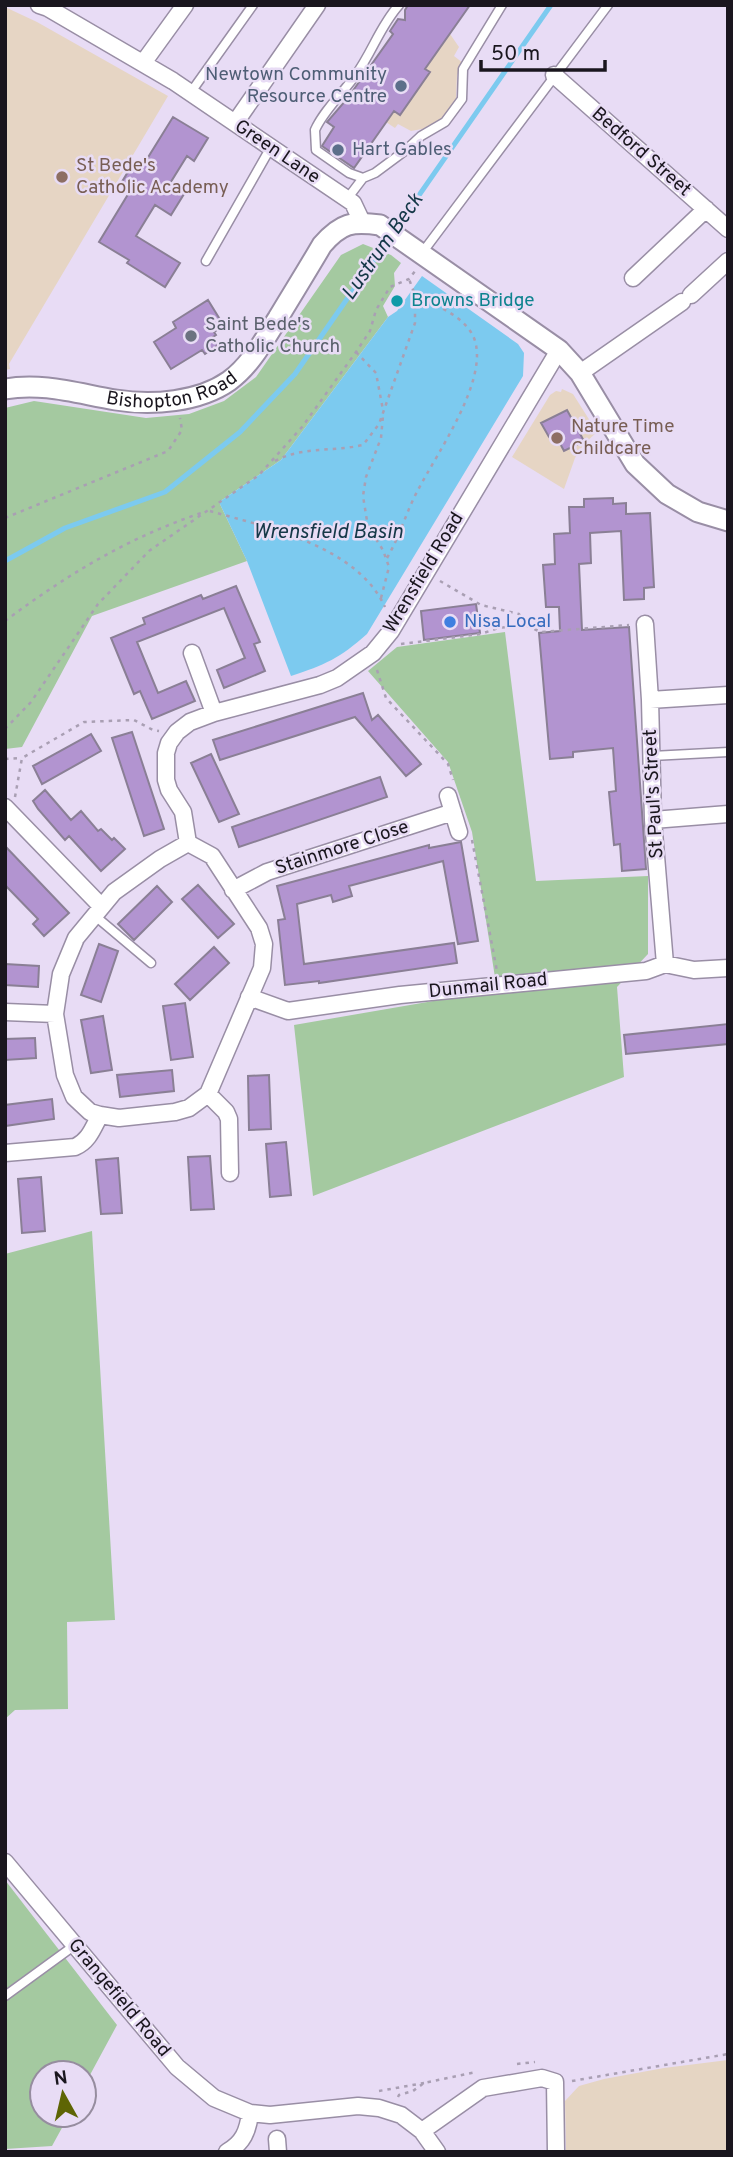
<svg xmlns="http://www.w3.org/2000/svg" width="733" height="2157" font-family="Overpass,sans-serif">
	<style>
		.industrial { fill: #e5d5c3 }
		.education { fill: #e6d5c4 }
		.green { fill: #a4c9a0 }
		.water { fill: #7ccaef }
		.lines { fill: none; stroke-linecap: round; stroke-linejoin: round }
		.stream { stroke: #7ccaef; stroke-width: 5 }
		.building { fill: #b294d0; stroke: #8a7f95; stroke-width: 2 }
		.service-casing { stroke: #998ea5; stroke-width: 11 }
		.minor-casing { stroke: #998ea5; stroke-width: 19 }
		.tertiary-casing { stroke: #998ea5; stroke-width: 23 }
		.path { stroke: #a99fb3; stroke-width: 2.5; stroke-dasharray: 3.5 5; stroke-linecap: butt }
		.service { stroke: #fff; stroke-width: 8 }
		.minor { stroke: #fff; stroke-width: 16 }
		.tertiary { stroke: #fff; stroke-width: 19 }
		.service-dot { fill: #5c6f8a; stroke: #e8dcf5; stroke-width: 2.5 }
		.education-dot { fill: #8d6e63; stroke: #e8dcf5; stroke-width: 2.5 }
		.culture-dot { fill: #0f9aa8; stroke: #e8dcf5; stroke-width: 2.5 }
		.worship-dot { fill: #6b7280; stroke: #e8dcf5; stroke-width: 2.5 }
		.shop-dot { fill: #3f7fe0; stroke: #e8dcf5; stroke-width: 2.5 }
		.labels { text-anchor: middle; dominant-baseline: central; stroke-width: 5; stroke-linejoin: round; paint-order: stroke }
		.service-label { font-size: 19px; fill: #4e5e75; stroke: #e8dcf5; text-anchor: end }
		.street-label { font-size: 19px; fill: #1a161e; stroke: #e8dcf5 }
		.education-label { font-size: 19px; fill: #785e54; stroke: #e8dcf5; text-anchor: start }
		.culture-label { font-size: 19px; fill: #0d838f; stroke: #e8dcf5; text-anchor: start }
		.worship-label { font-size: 19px; fill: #5b616d; stroke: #e8dcf5; text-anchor: start }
		.shop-label { font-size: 19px; fill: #366cbe; stroke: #e8dcf5; text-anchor: start }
		.water-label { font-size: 21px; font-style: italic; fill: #153848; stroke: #e8dcf5 }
	</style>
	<rect width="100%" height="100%" fill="#e8dcf5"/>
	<path class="industrial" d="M728,2060V2152H566L565,2101L579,2086L604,2079L664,2068Z"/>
	<path class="education" d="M5,7L37,22L168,96L9,364L10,369L5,370Z
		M393,34H450L459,47L454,56L463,63L457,75L456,100L440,122L433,127L411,131L398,124L395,128L386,122L398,104L361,79Z
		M562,389L573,394L597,432L584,444L575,458L564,489L512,457L550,395L556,391L561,392Z"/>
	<path class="green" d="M363,244L391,255L401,263L394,273L395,286L383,306L388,317L281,460L219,502L247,561L92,616L22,747L5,749V408L34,401L146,418L189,414L224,401L256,377L341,255Z
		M505,632L536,881L648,876V954L617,987L624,1077L313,1196L294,1025L497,990L472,832L448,762L368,671L397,647Z
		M92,1231L115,1620L67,1622L68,1709L15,1710L5,1719V1254Z
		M5,1880L117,2025L84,2086V2073H42V2115H69L52,2146L5,2149Z"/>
	<path class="water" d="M422,276L518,344L524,353L523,376L367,634C340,658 325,665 291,676L247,561L219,502L281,460L388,317L397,311Z"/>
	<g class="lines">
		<path class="stream" d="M5,561L65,528L165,492L240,432L295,374L551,5"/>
	</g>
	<path class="building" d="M408,5H470L425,69L430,72L400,115L394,111L354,168L322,146L334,127L327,122L347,99L393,34L390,31L398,19L405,20V10Z
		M173,117L208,138L194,161L187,156L169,185L184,194L171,215L155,205L136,236L180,263L165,287L127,263L129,260L99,242L130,191L120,185L134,162L142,167Z
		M208,300L224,326L214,332L216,335L213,337L218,345L205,354L202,350L171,369L154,342L176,328L173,322Z
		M567,410L584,441L564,451L555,434L549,437L541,423Z
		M613,498V504L626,503V514L650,513L654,587L644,588V599L624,600L621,531L590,533L591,563L579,564L582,630L629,627L646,869L622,871L620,844L614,845L609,792L616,791L613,748L573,752V757L550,759L539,633L560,631L559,607H546L543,565L555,564L554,534L570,533L569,507H584V499Z
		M236,586L260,642L254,644L265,671L224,688L217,670L245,658L224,608L137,642L158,693L186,681L195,701L152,719L140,691L134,694L111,638L145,624L143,618L201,595L203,599Z
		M476,604L480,633L424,640L421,611Z
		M363,693L372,720L378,715L421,764L406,776L355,717L220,760L213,740Z
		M132,732L164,829L144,836L112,738Z
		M91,734L101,751L42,784L33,766Z
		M211,754L239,814L219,822L191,763Z
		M380,777L387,797L239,847L232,827Z
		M45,790L71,820L81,811L98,831L101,829L112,840L114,838L125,849L101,871L69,836L65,840L38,809L33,801Z
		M461,842L478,941L458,944L443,861L349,886L352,896L333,902L331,895L297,904L304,964L454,943L457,963L319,983V981L285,985L278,920L285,919L277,886L429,845V848Z
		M5,846L69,913L44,936L33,924L38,919L5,885Z
		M198,885L234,924L218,938L182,899Z
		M157,886L172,902L134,940L118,924Z
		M99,944L118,951L101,1002L81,995Z
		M214,947L229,963L190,1000L175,984Z
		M5,964L39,966L38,987L5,985Z
		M185,1003L193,1057L171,1060L163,1006Z
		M103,1016L112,1070L91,1073L81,1020Z
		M728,1024V1044L626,1054L624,1035Z
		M35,1038L36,1058L5,1060V1039Z
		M172,1070L174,1091L120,1097L117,1075Z
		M269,1075L271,1129L249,1130L248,1076Z
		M52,1099L54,1119L5,1126V1105Z
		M286,1142L291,1195L270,1197L266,1144Z
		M210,1156L214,1209L191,1210L188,1157Z
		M118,1158L122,1213L101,1214L96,1160Z
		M41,1177L45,1231L22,1233L18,1179Z"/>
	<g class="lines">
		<g class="service-casing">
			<path id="service" d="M191,92L253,5
				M363,178L349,173L316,150L315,130C324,110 342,94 355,76C372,53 380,26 399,5
				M347,199L363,178L375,173L406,150L421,136L445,122L462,99L463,69L502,5
				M422,253L608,5
				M206,261L271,147
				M652,756L728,752
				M94,915L151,963
				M5,1996L75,1945"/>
		</g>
		<g class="minor-casing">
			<path id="minor" d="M39,5L48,8L173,81L353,203L362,222
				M143,63L185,5
				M554,75L728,229
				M235,123L317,5
				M633,278L706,209
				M691,295L728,261
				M580,373L682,302
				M645,624L650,700L653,820L665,964
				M192,653L214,713
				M650,700L728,695
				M448,796L459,832
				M5,807L101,906
				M653,820L728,814
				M188,843L212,856L259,928L264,944L262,968L208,1094L189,1108L175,1112L119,1118L100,1115L90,1112L74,1097L65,1075L55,1014L61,974L76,938L114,892L160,859Z
				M188,843L183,812L169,790L166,780V753L169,743L177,732L190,722L214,713L320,685L337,678L373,653L391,631L559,350
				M233,890L267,872L453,812
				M249,997L288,1011L400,995L646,971L665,964L694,970L728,968
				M5,1012L55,1014
				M208,1094L226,1112L229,1119L230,1173
				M5,1153L75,1147C89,1141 93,1128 100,1115
				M5,1862L177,2067L214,2098L250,2113L270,2115L358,2106L379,2108L401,2115L422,2131L437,2152
				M422,2131L483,2088L542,2078L555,2082L556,2152
				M277,2139L278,2152
				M227,2152C243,2143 248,2131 250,2113"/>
		</g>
		<g class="tertiary-casing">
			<g id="tertiary">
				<path id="s1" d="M5,389C43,382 79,394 116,400C152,406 199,402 229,381C251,365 264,340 278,318C293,293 308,269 322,245C341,223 352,221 380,225L559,350L580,373L635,464L667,494L698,512L728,521"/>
			</g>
		</g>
		<path class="path" d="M356,352L376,373L383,410
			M275,461C303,446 333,452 363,445L379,424L415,323V295L409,279
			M210,511C269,528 357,546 385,607
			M5,518L168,451L182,430L180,418
			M387,558C400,536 406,512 418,490C437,453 490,379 474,338C465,316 435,305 415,295
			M440,581L481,605L519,614L525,625
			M381,598L389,567L383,550L368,527L363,496L366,477L381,438L383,416
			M5,621C68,574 129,537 204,512
			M401,644L481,634L498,628L525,625L541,632L629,625
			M377,670L386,698L448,764L453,780
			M5,729L31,702L98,604L149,551L259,475L302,427L356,352L370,331L376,310L390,287L409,279L416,270
			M5,759L22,758
			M15,797L22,758L84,722L134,720L153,730L159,731
			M472,840L497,971
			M517,2064L535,2062
			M572,2081L728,2054
			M379,2091L424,2083
			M398,2097L399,2095L413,2091L424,2083L476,2072"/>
		<use href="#service" class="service"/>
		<use href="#minor" class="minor"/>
		<use href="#tertiary" class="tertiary"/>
	</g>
	<g class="service-dot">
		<circle cx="401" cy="86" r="7"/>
		<circle cx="338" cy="150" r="7"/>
	</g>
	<g class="education-dot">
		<circle cx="62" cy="177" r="7"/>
		<circle cx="557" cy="438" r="7"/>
	</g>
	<circle class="culture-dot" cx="397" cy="301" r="7"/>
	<circle class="worship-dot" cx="191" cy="336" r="7"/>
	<circle class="shop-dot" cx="450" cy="622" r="7"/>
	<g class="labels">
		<g class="service-label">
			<text x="387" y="75">Newtown Community<tspan x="387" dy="22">Resource Centre</tspan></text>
			<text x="352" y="150" text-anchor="start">Hart Gables</text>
		</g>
		<g class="street-label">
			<text transform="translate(277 152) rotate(34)">Green Lane</text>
			<text transform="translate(641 152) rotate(41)">Bedford Street</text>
			<text stroke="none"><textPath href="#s1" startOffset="170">Bishopton Road</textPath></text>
			<text transform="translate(424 573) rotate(-59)">Wrensfield Road</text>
			<text transform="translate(654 794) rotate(-93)">St Paul's Street</text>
			<text transform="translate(342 848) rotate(-18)">Stainmore Close</text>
			<text transform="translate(488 986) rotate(-6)">Dunmail Road</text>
			<text transform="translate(119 1998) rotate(50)">Grangefield Road</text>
		</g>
		<g class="education-label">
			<text x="76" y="166">St Bede's<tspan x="76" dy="22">Catholic Academy</tspan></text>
			<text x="571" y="427">Nature Time<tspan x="571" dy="22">Childcare</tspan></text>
		</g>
		<g class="culture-label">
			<text x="411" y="301">Browns Bridge</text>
		</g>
		<g class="worship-label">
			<text x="205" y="325">Saint Bede's<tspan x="205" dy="22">Catholic Church</tspan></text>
		</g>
		<g class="shop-label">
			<text x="464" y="622">Nisa Local</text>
		</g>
		<g class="water-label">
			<text transform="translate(383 247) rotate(-55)">Lustrum Beck</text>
			<text x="328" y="532">Wrensfield Basin</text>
		</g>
	</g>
	<rect width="733" height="2157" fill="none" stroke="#1a161e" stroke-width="14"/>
	<g transform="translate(63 2094) rotate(352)"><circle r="33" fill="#e8dcf5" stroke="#968d9f" stroke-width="2"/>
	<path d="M0-5L12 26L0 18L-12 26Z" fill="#5e6504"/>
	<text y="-10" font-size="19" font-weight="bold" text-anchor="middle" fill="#1a161e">N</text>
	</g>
	<path d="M481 60v10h124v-10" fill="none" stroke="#1a161e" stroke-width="3.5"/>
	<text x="491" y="60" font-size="21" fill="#1a161e" stroke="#e8dcf5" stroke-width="5" paint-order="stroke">50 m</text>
</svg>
